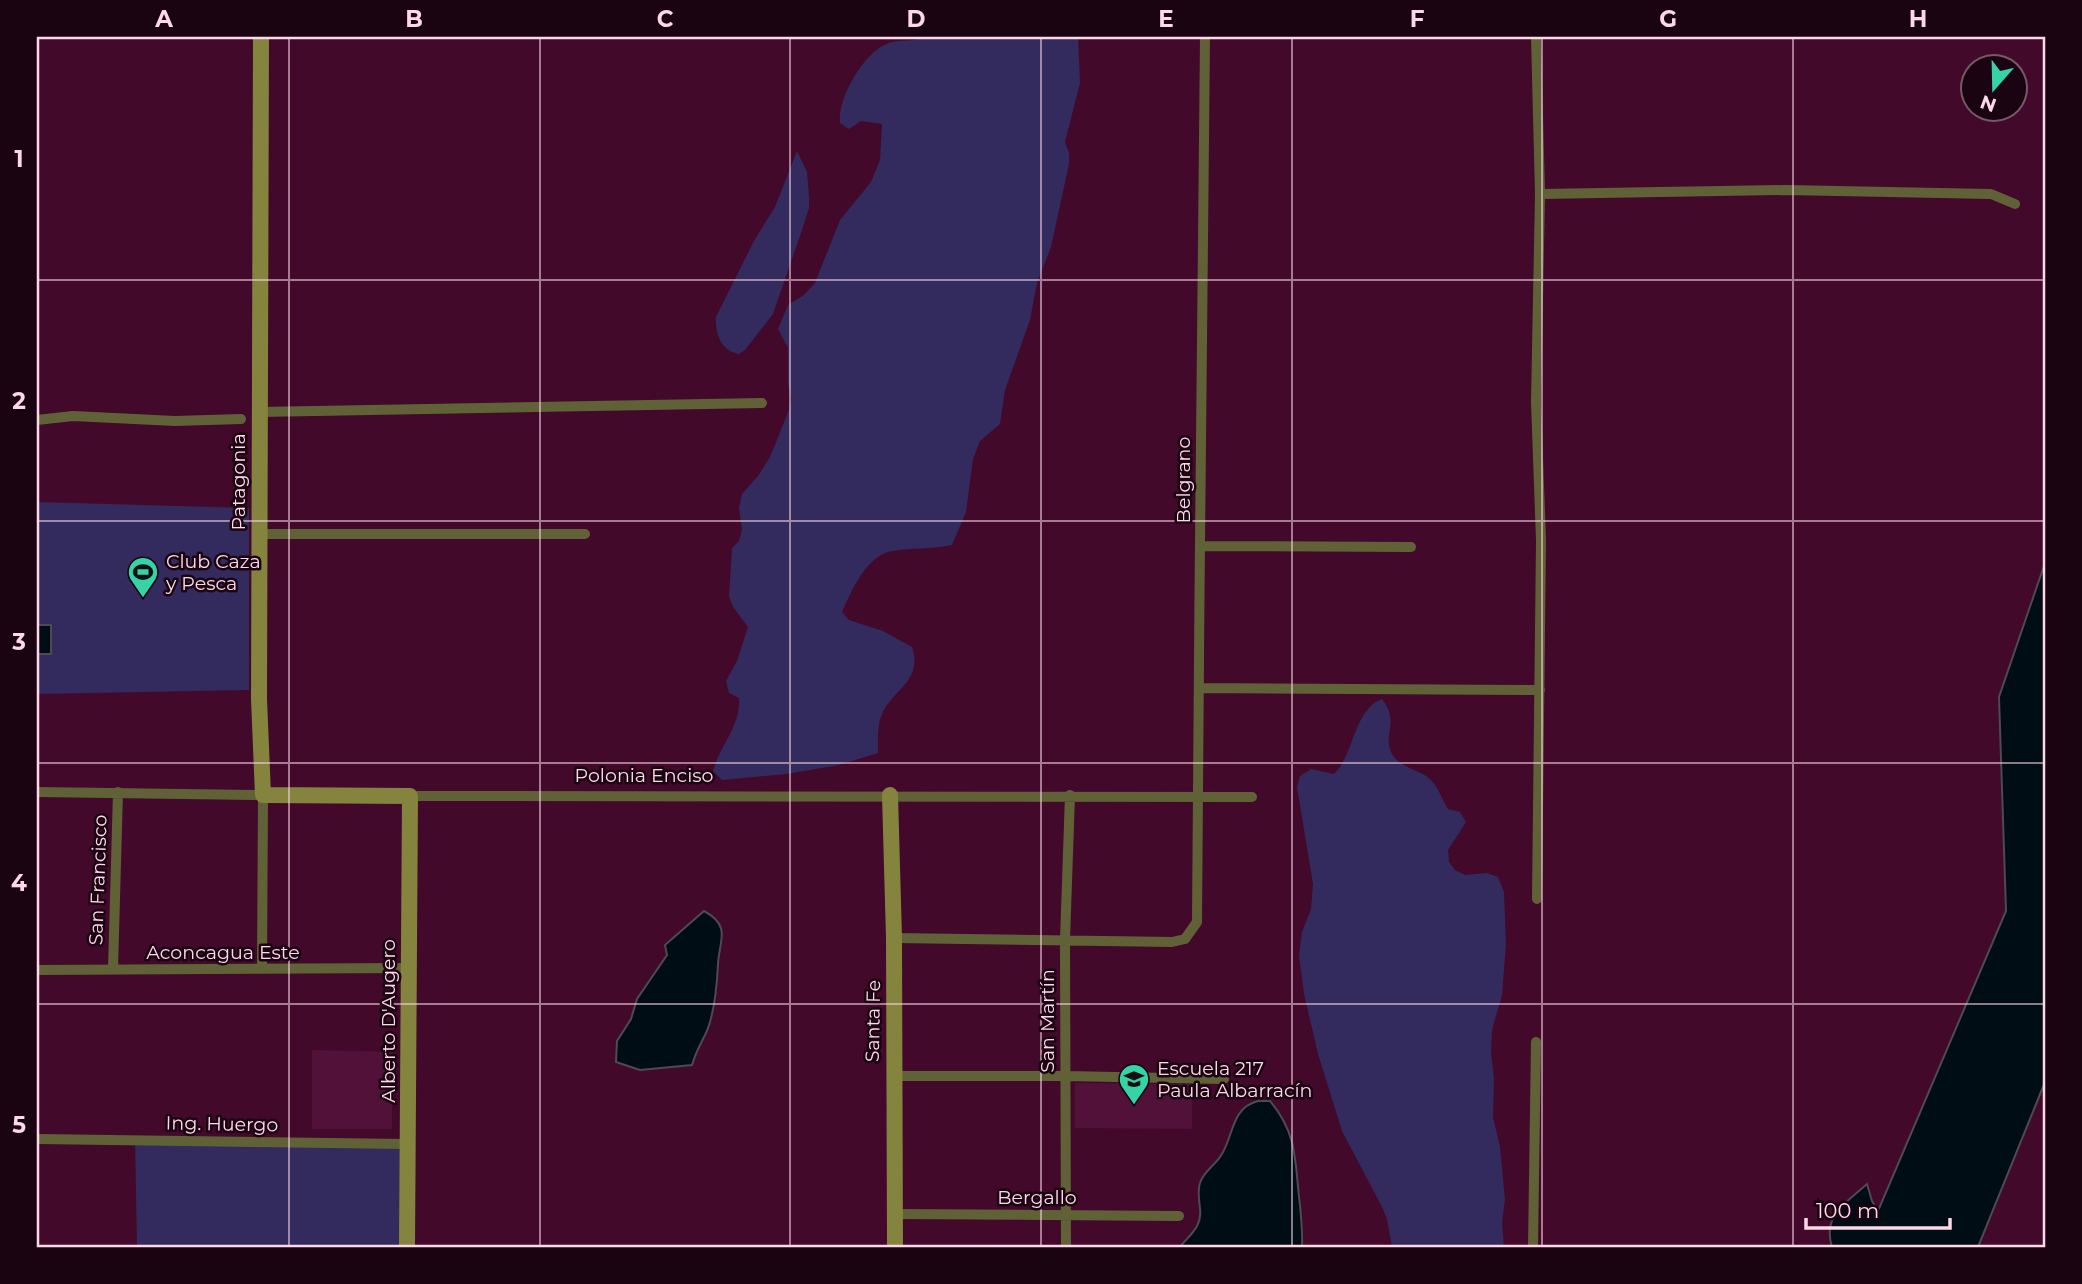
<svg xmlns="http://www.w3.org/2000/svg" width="2082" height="1284" font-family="Montserrat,sans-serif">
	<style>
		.built { fill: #521138 }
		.green { fill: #332a5d }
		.water { fill: #010d14; stroke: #4d4a54; stroke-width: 2 }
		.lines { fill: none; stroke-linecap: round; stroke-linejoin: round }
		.street { stroke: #616137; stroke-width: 10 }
		.secondary { stroke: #84843e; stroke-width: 16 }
		.grid { fill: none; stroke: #fdd8e9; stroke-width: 2; stroke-opacity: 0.55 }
		.labels { text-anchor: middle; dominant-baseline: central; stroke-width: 5; stroke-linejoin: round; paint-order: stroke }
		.street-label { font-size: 19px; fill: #fdd8e9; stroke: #1b0411 }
		.poi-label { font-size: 19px; fill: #fdd8e9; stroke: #1b0411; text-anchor: start }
		.neatline { fill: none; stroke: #fdd8e9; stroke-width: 2.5 }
		.grid-label { font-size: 23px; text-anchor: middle; font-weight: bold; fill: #fdd8e9 }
	</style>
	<rect width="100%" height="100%" fill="#42092b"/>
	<path class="built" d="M312,1050L392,1052V1129H312Z
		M1075,1083L1192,1084V1129L1075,1128Z"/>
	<path class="green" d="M925,37H1078L1080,83L1065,142L1069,153V164L1051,247L1037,283L1030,320L1005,390L1000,424L980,441L973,459L966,512L952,545C933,549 912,548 892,551C866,556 852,590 842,612L849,620L883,631L912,647C923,681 894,688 882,714C877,726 878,740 878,753L839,765L787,774L722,780L713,771C720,745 741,726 739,698L729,693L726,681L737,661L748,627L733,607L729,596L732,548L739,541L742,530L739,508L742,494L758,476L770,457L789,410L791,397L788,384V348L778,329L788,305L804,295L815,283L840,220L871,182L880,160L882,124L861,121L849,129L840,123C837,99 863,54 886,44C899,38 912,43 925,37Z
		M797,151L807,172L809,196V208L802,230L773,314L745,350L739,354C721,351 715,334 716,317L754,241L775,207Z
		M37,502L249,508V690L37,694Z
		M1382,699C1400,723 1383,732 1391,752C1398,768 1420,769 1431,780C1439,788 1442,800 1448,809L1460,812L1466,822L1448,850L1449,862L1455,870L1465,875L1487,873L1498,877L1504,892L1506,945L1502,995L1492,1030L1491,1053L1494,1079L1493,1117L1500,1147L1505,1200L1502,1222L1504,1247H1392L1387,1219L1382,1207L1342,1131L1318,1054L1304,994L1299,955L1302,932L1311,909L1313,884L1297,787L1300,776L1311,769L1334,774C1355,754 1353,710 1382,699Z
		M135,1140L407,1144V1247H137Z"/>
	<path class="water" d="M2045,563V1082L1978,1247H1832C1822,1215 1846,1203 1867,1184L1872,1201L1878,1211L2006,911L1999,697Z
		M37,625H51V654H37Z
		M704,911C732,926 719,941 718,964C717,985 715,1015 705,1035C700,1045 695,1054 692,1065L640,1070L616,1062L617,1041L631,1019L637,999L667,955L665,945Z
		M1258,1101H1270C1294,1130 1295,1153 1298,1187C1300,1207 1303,1227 1302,1247H1180C1185,1240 1193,1234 1197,1226C1205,1212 1195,1197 1200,1183C1203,1172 1214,1166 1220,1157C1234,1138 1230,1108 1258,1101Z"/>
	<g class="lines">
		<path class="street" d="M1536,37L1540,194L1536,402L1541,540L1537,899
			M1540,194L1786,190L1991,194L2015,204
			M259,412L762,403
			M37,420L73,416L175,421L241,419
			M259,534H585
			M1200,546L1411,547
			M1200,688L1540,690
			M37,792L263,795L262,969
			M410,796L1252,797
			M894,938L1172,942L1185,939L1197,922C1200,627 1200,332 1205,37
			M113,969L118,792
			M37,970L409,968
			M893,1076H1064L1224,1079
			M37,1139L407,1144
			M895,1214L1179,1216
			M1066,1247L1065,940L1070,795
			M1533,1247L1536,1042"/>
		<path class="secondary" d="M261,37L259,699L263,795L410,796L407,1247
			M890,795L894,938L895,1247"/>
	</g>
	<path class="grid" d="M289,37V1247M540,37V1247M790,37V1247M1041,37V1247M1292,37V1247M1542,37V1247M1793,37V1247M37,280H2045M37,521H2045M37,763H2045M37,1004H2045"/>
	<defs>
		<g id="stadium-pin" transform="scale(1.575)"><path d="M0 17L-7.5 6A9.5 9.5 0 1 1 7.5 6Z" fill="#35d4a7" stroke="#1b0411"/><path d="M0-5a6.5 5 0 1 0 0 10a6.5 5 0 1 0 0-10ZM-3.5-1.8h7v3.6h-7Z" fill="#111"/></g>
		<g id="school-pin" transform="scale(1.575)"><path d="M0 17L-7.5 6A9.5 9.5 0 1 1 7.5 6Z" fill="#35d4a7" stroke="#1b0411"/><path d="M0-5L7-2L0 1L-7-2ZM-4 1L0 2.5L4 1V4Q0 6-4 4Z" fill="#111"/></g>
	</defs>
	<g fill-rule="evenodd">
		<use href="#stadium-pin" x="143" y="572"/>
		<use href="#school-pin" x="1134" y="1079"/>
	</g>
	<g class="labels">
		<g class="street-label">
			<text transform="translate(1183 480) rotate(-90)">Belgrano</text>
			<text transform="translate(238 482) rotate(-90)">Patagonia</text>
			<text x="644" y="775">Polonia Enciso</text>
			<text transform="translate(98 880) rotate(-88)">San Francisco</text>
			<text x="223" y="952">Aconcagua Este</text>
			<text transform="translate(388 1021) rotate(-90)">Alberto D'Augero</text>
			<text transform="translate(873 1021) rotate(-89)">Santa Fe</text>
			<text transform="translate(1047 1021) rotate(-90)">San Martín</text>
			<text transform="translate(222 1124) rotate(1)">Ing. Huergo</text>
			<text x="1037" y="1197">Bergallo</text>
		</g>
		<g class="poi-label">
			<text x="166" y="561">Club Caza<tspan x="166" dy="22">y Pesca</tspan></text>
			<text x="1157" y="1068">Escuela 217<tspan x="1157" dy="22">Paula Albarracín</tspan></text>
		</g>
	</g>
	<rect width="2082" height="1284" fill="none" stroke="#1b0411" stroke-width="77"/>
	<g transform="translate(1994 88) rotate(200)"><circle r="33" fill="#1b0411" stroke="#755967" stroke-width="2"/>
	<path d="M0-5L12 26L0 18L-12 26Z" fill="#35d4a7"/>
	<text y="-10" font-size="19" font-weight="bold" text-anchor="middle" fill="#fdd8e9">N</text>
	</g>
	<path d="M1806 1218v10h144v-10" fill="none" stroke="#fdd8e9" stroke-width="3.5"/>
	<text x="1816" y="1218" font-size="21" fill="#fdd8e9" stroke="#1b0411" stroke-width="5" paint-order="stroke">100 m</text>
	<rect x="38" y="38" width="2006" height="1208" class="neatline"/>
	<g class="grid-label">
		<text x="164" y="27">A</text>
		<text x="414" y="27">B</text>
		<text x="665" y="27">C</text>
		<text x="916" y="27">D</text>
		<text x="1166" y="27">E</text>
		<text x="1417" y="27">F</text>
		<text x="1668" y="27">G</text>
		<text x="1918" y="27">H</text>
		<text x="19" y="167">1</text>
		<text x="19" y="409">2</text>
		<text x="19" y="650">3</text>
		<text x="19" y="891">4</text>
		<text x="19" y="1133">5</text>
	</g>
</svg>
